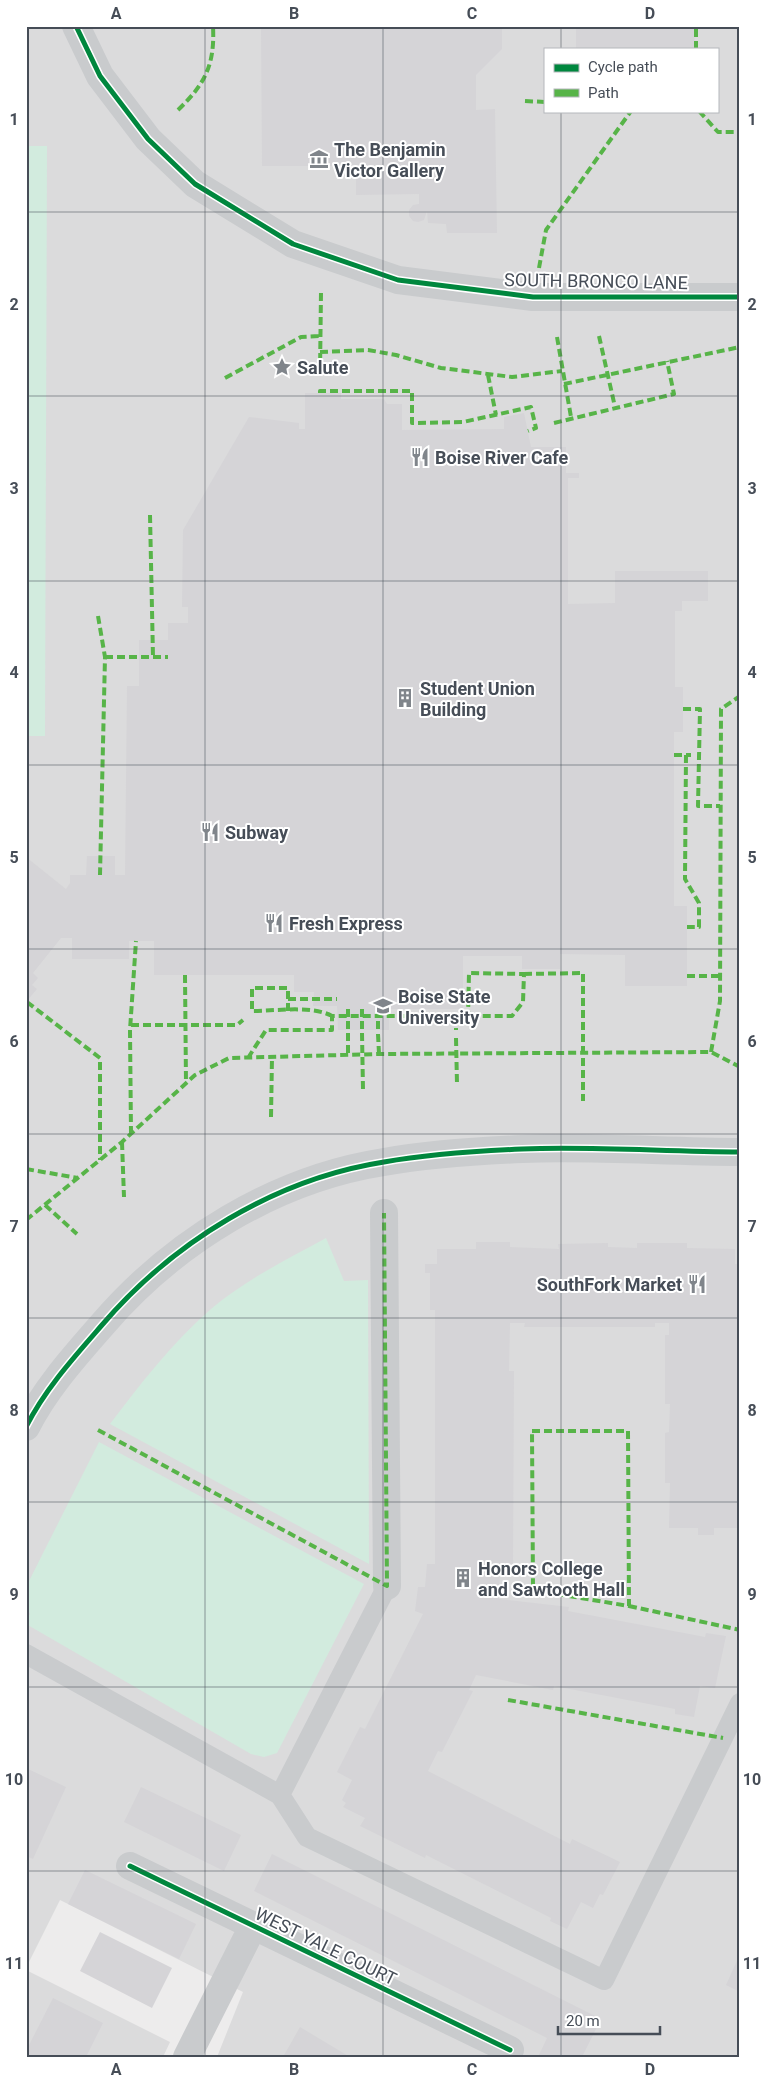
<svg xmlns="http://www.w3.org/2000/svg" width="766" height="2083" font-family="Roboto,sans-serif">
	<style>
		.education { fill: #dbdbdc; fill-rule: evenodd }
		.green { fill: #d2ebde }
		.building { fill: #d5d4d7 }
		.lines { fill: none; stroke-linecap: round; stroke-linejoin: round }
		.lane { stroke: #c9cbcd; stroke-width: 20 }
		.street { stroke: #c9cbcd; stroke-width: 28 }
		.secondary { stroke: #caccce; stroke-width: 28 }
		.quiet { stroke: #57b448; stroke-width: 4; stroke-dasharray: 8 4; stroke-linecap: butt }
		.cycleway-casing { stroke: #fff; stroke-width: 8 }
		.cycleway { stroke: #00873e; stroke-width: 5 }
		.grid { fill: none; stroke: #464d57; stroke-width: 1; stroke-opacity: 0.55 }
		.labels { text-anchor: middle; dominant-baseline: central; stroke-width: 4; stroke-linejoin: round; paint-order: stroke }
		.poi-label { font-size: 18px; font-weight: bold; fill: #464d57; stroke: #fff; text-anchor: start }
		.street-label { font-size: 18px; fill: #464d57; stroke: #fff }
		.neatline { fill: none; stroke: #464d57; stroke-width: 2 }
		.grid-label { font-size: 16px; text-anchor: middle; font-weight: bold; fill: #464d57 }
	</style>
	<rect width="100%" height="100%" fill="#edecec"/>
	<path class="education" d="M26,26H740V2057H217L243,1992L60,1900L26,1968ZM545,49H717V111H545Z
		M26,1970L170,2042L163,2057H26Z"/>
	<path class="green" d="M26,146H47L45,736H26Z
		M326,1238L344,1281L368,1280L369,1564L110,1424C141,1383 172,1343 211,1309C245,1280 286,1260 326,1238Z
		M99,1442L364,1584L277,1753L264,1757L251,1754L26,1624V1619L30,1614L26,1606V1587Z"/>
	<path class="building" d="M261,26H502V49L476,75V110L495,109L497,233H447L446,224L428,223L427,211L424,220L418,222L413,221L409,216V210L413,205L419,204V194L356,195V166H262Z
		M576,26H694L695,49H576Z
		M305,393H341V399H384L387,404H402V430L504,429V417L524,413L531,447H566V473H579V478H568V604L615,603V571H708V601H682V611H675V687H683V732H674V906H687V986H625V955L560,954V969H522V956H463V1009H389V1030H338L337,1006H313L314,992H294V975H154V941H129V959H72V938H61L33,973L38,978L32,985L37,989L26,1002V857L66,889L70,883V875H86L87,856H115V875H125L127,686H139V640H168V623H188V607H182L183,530L249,417L299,423V429H305Z
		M476,1242H510V1247L559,1249L558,1244L608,1243V1247L637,1248V1243H687V1248L735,1249V1264H740V1528H714V1535H698V1528H669L670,1483H665V1433L669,1432L670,1404H665V1335H669V1323H655V1327H524L525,1323H510L509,1371H514L513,1566H500L499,1599L569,1607L568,1611L705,1637L706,1633L726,1636L715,1688L700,1686L694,1717L675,1714V1709L554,1686L553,1690L476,1675L469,1690L473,1691L442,1752L438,1751L428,1771L570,1844L572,1839L620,1862L603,1895L600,1894L593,1908L581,1902L567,1929L550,1921L551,1918L426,1855L425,1858L360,1826L365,1818L343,1807L346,1803L342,1800L352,1780L337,1772L360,1727L365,1729L423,1614L415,1611L418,1587H425L427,1564H435V1310H430V1273H425V1264H437V1249H476Z
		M26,1768L66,1787L33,1859L26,1856Z
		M141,1787L241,1835L224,1871L124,1822Z
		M272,1854L601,2019L582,2057H538L547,2038L254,1891Z
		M85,1870L196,1924L179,1959L68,1904Z
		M100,1932L172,1968L152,2008L80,1971Z
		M740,1954V1992L726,1985Z
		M53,1998L103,2023L86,2057H26V2051Z
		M300,2027L350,2057H283Z"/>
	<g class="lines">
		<path class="lane" d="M26,1654L280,1795L307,1837L604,1980L740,1703
			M280,1795L387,1586"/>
		<path class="street" d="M76,26L100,76L148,139L195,184L293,244L398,280L533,297H740
			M384,1213L387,1586
			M130,1866L510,2050
			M187,2057L253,1926"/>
		<path class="secondary" d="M26,1427C45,1389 75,1356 102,1325C173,1242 275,1179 384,1162C429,1154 476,1151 522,1149C595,1146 667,1152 740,1152"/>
		<path class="quiet" d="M696,49V26
			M525,101L545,102
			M178,110C205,84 215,65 213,26
			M699,111L718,132H740
			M539,268L546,230L631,111
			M599,336L615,407
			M557,337L571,417
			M320,352L368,350L396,355L441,368L512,377L562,371
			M320,373L321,292
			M488,375L496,415
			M225,378L301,337L320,336
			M564,384L740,347
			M320,393V391H412V423L463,422L531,407L536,428L528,431
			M554,423L674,394L667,361
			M150,515L153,657
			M98,616L105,657L100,875
			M105,657H168
			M683,709H700L698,806H720
			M674,755H691
			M686,755L685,879L699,903V927H687
			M524,974L583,973V1101
			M185,975L186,1083
			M687,976H720
			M288,999H337
			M27,1002L100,1058V1160
			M348,1009V1030
			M362,1009V1030
			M378,1009V1030
			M288,1011V988H252V1011C275,1011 312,1005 332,1016
			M456,1016V1030
			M131,1025H237L243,1020
			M348,1033V1054
			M362,1033L363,1090
			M378,1034L379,1054
			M456,1038L457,1084
			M711,1052L720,1001L721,709L740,696
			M248,1058L266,1030H332V1016H512L523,1002L524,974L469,973L468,1016
			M271,1117L272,1057
			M131,1134L130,1030L136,941
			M122,1142L124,1197
			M26,1169L78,1178
			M45,1205L77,1234
			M26,1220L122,1142L195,1075L229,1058L379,1054L711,1052L740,1067
			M98,1430L387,1586L384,1213
			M532,1431H628L629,1606L533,1590Z
			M629,1606L740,1630
			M508,1700L723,1738"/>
		<g class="cycleway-casing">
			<path id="cycleway" d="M76,26L100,76L148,139L195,184L293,244L398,280L533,297H740
				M26,1427C45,1389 75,1356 102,1325C173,1242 275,1179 384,1162C429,1154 476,1151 522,1149C595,1146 667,1152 740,1152
				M130,1866L510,2050"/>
		</g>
		<use href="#cycleway" class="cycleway"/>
	</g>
	<path class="grid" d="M205,26V2057M383,26V2057M561,26V49M561,111V2057M26,212H740M26,396H740M26,581H740M26,765H740M26,949H740M26,1134H740M26,1318H740M26,1502H740M26,1687H740M26,1871H740"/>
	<defs>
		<g id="museum-bare" transform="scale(1.5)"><path d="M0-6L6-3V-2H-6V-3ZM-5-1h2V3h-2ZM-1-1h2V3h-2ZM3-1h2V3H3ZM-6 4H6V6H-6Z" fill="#80858b" stroke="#fff" stroke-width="2.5" paint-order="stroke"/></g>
		<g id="sight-bare" transform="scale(1.5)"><path d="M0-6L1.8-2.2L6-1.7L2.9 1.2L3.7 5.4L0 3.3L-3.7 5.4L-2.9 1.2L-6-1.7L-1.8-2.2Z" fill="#80858b" stroke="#fff" stroke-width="2.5" paint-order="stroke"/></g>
		<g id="restaurant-bare" transform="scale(1.5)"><path d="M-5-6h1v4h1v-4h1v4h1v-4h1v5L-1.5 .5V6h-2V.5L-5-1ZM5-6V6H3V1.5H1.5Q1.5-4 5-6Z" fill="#80858b" stroke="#fff" stroke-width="2.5" paint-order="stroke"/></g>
		<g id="building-bare" transform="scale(1.5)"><path d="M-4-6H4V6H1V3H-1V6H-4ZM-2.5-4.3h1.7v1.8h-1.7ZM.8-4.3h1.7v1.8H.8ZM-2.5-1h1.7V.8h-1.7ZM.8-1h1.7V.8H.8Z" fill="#80858b" stroke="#fff" stroke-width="2.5" paint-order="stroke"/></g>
		<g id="university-bare" transform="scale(1.5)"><path d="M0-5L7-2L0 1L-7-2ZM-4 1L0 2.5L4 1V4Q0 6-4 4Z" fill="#80858b" stroke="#fff" stroke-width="2.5" paint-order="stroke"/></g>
	</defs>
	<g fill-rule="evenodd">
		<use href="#museum-bare" x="319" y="159"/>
		<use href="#sight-bare" x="282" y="367"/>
		<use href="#restaurant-bare" x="420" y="457"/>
		<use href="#building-bare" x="405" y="698"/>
		<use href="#restaurant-bare" x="210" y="832"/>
		<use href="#restaurant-bare" x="274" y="923"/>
		<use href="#university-bare" x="383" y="1006"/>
		<use href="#restaurant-bare" x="697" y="1284"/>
		<use href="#building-bare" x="463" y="1578"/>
	</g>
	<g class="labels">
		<g class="poi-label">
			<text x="334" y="149">The Benjamin<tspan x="334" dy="21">Victor Gallery</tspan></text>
			<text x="297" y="367">Salute</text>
			<text x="435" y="457">Boise River Cafe</text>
			<text x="420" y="688">Student Union<tspan x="420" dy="21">Building</tspan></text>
			<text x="225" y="832">Subway</text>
			<text x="289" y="923">Fresh Express</text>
			<text x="398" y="996">Boise State<tspan x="398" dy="21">University</tspan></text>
			<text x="682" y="1284" text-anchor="end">SouthFork Market</text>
			<text x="478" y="1568">Honors College<tspan x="478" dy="21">and Sawtooth Hall</tspan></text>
		</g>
		<g class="street-label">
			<text transform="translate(596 281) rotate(1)">SOUTH BRONCO LANE</text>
			<text transform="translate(326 1946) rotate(26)">WEST YALE COURT</text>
		</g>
	</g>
	<rect width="766" height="2083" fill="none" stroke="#ffffff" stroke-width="55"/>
	<rect x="544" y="48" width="175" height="65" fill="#ffffff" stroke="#b5b8bc"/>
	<rect x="554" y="64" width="25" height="8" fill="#00873e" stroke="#b5b8bc"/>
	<text x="588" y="72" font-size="15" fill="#464d57">Cycle path</text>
	<rect x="554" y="89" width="25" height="8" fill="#57b448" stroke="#b5b8bc"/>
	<text x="588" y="98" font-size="15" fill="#464d57">Path</text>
	<path d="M558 2026v8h102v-8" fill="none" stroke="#464d57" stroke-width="2.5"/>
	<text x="566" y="2026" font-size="15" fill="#464d57" stroke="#ffffff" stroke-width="4" paint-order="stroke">20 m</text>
	<rect x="28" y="28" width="710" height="2028" class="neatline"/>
	<g class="grid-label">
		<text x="116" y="19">A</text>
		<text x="294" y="19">B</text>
		<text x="472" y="19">C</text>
		<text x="650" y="19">D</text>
		<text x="14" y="125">1</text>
		<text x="752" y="125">1</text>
		<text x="14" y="310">2</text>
		<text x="752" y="310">2</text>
		<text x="14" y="494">3</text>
		<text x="752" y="494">3</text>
		<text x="14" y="678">4</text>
		<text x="752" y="678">4</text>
		<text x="14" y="863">5</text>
		<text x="752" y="863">5</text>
		<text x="14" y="1047">6</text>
		<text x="752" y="1047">6</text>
		<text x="14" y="1232">7</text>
		<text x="752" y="1232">7</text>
		<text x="14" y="1416">8</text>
		<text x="752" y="1416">8</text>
		<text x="14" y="1600">9</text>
		<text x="752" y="1600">9</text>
		<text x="14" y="1785">10</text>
		<text x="752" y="1785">10</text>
		<text x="14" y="1969">11</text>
		<text x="752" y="1969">11</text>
		<text x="116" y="2075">A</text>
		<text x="294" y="2075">B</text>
		<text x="472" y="2075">C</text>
		<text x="650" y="2075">D</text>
	</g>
</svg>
